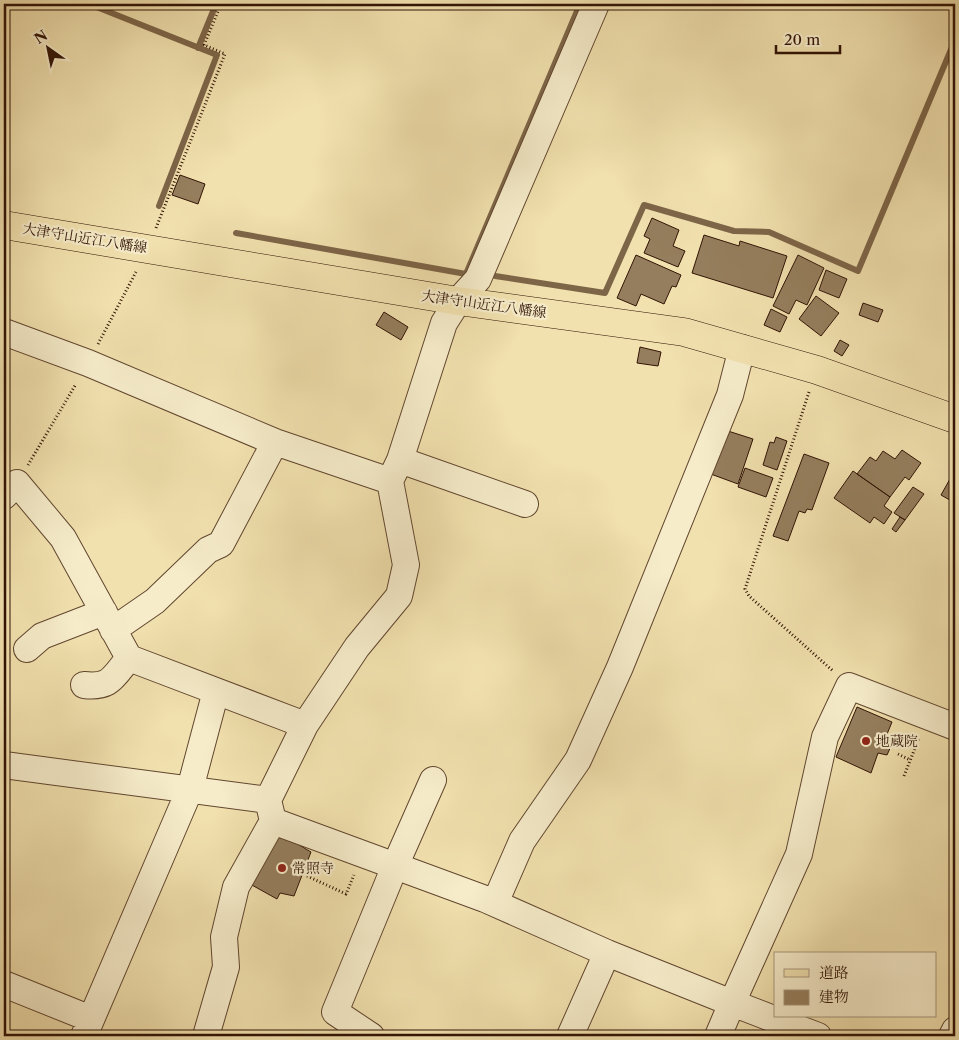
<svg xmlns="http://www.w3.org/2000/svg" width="959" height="1040" font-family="'Libre Caslon Text','Noto Serif JP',serif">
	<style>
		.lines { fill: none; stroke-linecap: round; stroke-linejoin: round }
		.stream { stroke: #7d6548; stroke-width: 6 }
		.building { fill: #957e5d; stroke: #311305 }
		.minor-casing { stroke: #61462f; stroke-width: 28 }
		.major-casing { stroke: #311305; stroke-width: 29 }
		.path { stroke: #311305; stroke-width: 3; stroke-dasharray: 1 2.5; stroke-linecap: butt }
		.minor { stroke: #f6ecca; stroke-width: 26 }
		.major { stroke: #f1e1ae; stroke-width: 28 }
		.poi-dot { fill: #8f2418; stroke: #f6ecca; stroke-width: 2 }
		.labels { text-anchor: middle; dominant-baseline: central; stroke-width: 4.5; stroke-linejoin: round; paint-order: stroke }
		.street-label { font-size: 14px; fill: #311305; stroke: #f6ecca }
		.poi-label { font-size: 14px; fill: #311305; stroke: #f6ecca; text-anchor: start }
	</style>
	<rect width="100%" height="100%" fill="#f1e1ae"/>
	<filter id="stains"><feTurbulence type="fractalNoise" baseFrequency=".004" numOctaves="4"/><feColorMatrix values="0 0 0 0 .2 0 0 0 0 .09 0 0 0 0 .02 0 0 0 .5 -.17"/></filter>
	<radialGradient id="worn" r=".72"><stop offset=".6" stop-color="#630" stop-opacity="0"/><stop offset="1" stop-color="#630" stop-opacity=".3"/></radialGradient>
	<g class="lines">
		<path class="stream" d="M89,4L217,55L159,206
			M198,48L216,4
			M236,233L466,274L580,4
			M495,276L605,293L644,205L734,231L769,232L858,271L955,40"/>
	</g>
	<path class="building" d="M180,175L205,184L198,204L172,195Z
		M652,218L679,230L673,246L685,251L678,267L644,253L650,239L644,236Z
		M704,235L739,246L740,241L787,256L773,298L692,273Z
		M636,255L681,275L676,287L672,286L664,304L641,294L636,306L617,298Z
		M798,255L824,268L807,305L796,300L789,314L773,306Z
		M826,270L847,279L839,298L819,290Z
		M816,296L839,313L821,336L799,319Z
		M863,303L883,310L878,322L859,315Z
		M771,309L787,317L780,332L764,325Z
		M384,312L408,327L401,340L376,325Z
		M840,340L849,345L842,356L834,351Z
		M640,347L661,352L658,366L637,363Z
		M728,431L753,439L738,484L708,473Z
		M776,437L787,441L777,470L763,465L770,442L774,443Z
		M902,450L921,463L909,480L905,477L890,497L857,474L870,457L876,461L883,451L895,459Z
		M804,454L829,463L812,510L807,509L805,513L799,511L788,541L773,536Z
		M745,468L773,478L766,497L738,487Z
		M955,470V503L941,495Z
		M853,471L890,497L884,506L892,512L884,524L874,517L870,523L834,498Z
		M913,487L924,494L905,520L894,513Z
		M900,517L905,520L896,532L892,529Z
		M857,707L892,722L885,739L892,744L887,755L878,753L871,773L836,757Z
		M277,832L311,852L294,896L280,893L277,899L250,884Z"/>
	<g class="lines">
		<g class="minor-casing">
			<path id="minor" d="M4,332L88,363L275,442L390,481
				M400,460L525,504
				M4,496L17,483L63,538L129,658L305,725
				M113,630L155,601L208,550L221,544L275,442
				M27,649L42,636L104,612
				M84,685C111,688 113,677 129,658
				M4,765L268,800L273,821L236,887L224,937L226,967L206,1036
				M268,800L305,725L357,647L399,596L406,565L390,481L400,460L444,323L458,301L478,279L596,4
				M273,821L485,899L607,953L732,1003L799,854L825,737L849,686L955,727
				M495,903L522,841L578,760L620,667L730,395L742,348
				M4,984L91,1019
				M84,1036L190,789L216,691
				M371,1036L335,1012L395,866L433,780
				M570,1036L607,953
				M718,1036L732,1003L818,1036
				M952,1036L955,1030"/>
		</g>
		<g class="major-casing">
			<path id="major" d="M4,225L458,301L684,332L817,370L955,419"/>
		</g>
		<path class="path" d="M156,228L225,54L204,45L221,4
			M98,344L136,272
			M809,392L745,589L749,596L833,671
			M28,465L76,384
			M898,754L910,760
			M904,776L919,738
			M307,876L346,894L354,875"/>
		<use href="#minor" class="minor"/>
		<use href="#major" class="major"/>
	</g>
	<g class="poi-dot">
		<circle cx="866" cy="741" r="5"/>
		<circle cx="282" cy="868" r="5"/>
	</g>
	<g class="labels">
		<g class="street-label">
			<text transform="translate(85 238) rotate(9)">大津守山近江八幡線</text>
			<text transform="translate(484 304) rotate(8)">大津守山近江八幡線</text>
		</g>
		<g class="poi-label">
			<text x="876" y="741">地蔵院</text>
			<text x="292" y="868">常照寺</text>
		</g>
	</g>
	<rect width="959" height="1040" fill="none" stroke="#f1e1ae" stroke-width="20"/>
	<rect x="5" y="5" width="949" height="1030" fill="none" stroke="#311305" stroke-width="2.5"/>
	<rect x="10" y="10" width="939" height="1020" fill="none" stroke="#311305"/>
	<rect x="774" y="952" width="162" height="65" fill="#f6ecca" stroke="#a7957b"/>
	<rect x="784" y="969" width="25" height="8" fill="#f1e1ae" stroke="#a7957b"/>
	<text x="819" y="978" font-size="15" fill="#311305">道路</text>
	<rect x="784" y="990" width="25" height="15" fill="#957e5d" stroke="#a7957b"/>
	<text x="819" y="1002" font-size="15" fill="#311305">建物</text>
	<g transform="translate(48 48) rotate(327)" stroke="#f6ecca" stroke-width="4" paint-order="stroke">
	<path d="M0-4L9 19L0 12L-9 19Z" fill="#311305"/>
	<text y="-8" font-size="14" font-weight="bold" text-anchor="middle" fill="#311305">N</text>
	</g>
	<path d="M776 45v8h64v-8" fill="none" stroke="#311305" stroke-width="2.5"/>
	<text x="784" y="45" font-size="15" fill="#311305" stroke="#f6ecca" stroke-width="4" paint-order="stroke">20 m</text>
	<rect width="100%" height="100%" filter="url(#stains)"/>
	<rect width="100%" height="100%" fill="url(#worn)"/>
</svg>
